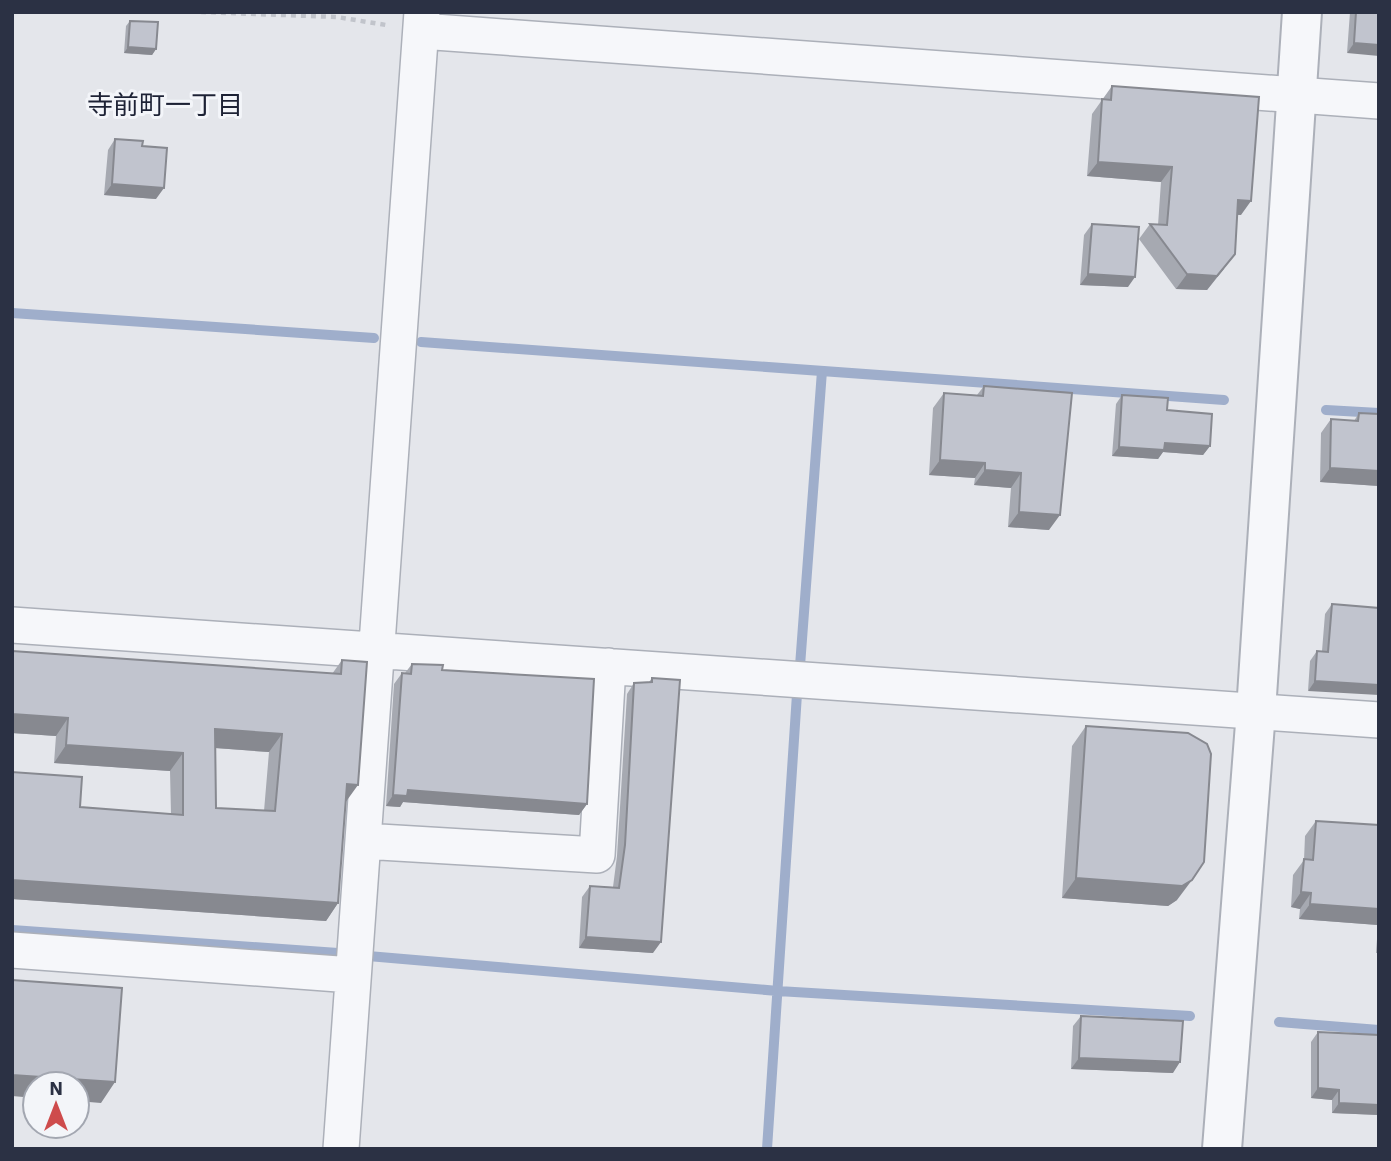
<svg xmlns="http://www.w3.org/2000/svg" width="1391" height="1161" font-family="'IBM Plex Sans','Noto Sans JP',sans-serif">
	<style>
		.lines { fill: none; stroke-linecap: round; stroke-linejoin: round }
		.stream { stroke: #9faecb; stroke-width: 10 }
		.minor-casing { stroke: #acb0b9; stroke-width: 38 }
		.tertiary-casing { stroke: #acb0b9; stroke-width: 42 }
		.path { stroke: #c1c4cb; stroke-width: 4.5; stroke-dasharray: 5 5; stroke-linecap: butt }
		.minor { stroke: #f6f7fa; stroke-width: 35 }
		.tertiary { stroke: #f6f7fa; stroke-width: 38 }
		.wall { fill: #a6a9b1; fill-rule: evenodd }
		.shaded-wall { fill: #878990 }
		.building { fill: #c1c4ce; stroke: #878990; stroke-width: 2; fill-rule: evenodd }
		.labels { text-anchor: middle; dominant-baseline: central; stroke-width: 6; stroke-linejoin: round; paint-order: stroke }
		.neighbourhood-label { font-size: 26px; fill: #1d2235; stroke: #f3f5f9 }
	</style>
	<rect width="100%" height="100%" fill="#e4e6eb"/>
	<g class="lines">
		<path class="stream" d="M12,313L374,338
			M421,342L1224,400
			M1326,410L1379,413
			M800,666L822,371
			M12,930L338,953
			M368,956L778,991L1190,1016
			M1279,1022L1379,1030
			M767,1149L797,694"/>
		<g class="minor-casing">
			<path id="minor" d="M421,31L1379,101
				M12,625L1379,720
				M363,841L597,855L608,666
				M12,950L352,975
				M341,1149L422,12"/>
		</g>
		<g class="tertiary-casing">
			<path id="tertiary" d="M1222,1149L1256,711L1302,12"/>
		</g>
		<path class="path" d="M201,12L337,17L386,25"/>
		<use href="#minor" class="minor"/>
		<use href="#tertiary" class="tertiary"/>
	</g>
	<path class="wall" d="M1350,12H1379L1347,53Z
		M130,21L156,49L152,55L124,53L126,26Z
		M1112,86L1241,215H1237L1224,269L1207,290L1176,289L1139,239L1150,224L1158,225L1161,182L1087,176L1092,114Z
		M115,139L142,146L156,199L104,195L108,150Z
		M1092,224L1128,287L1080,285L1084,235Z
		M984,386L1049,530L1008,527L1011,488L974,485L975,478L929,475L933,408L944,393L977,395Z
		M1122,395L1167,410L1210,446L1203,455L1163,452L1158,459L1112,456L1116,404Z
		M1359,413L1379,414V486L1320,482L1321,433L1331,419L1354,421Z
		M1332,604L1379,608L1308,691L1310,661L1317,651H1322L1325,614Z
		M12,651L332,674L342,660L345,803L338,903L326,921L12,899V772L80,807L171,814L170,771L54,763L56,736L12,733ZM215,748L269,752L264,811L216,808Z
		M412,664L442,670L587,804L579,815L403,802L400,807L386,806L394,684L402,673H405Z
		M652,678L653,953L579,948L582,897L590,886L613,887L617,856L627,694L634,683L649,682Z
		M1086,726L1177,900L1168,906L1062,898L1072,746Z
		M1316,821L1379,825V953H1376L1378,925L1299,919L1300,909L1291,907L1293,875L1304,860L1305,836Z
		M1081,1016L1173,1073L1071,1069L1073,1026Z
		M1318,1032L1379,1035V1115L1332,1113V1100L1311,1098V1042Z"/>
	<path class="shaded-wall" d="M1354,43L1379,45V56L1347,53Z
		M128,47L156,49L152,55L124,53Z
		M1098,162L1172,167L1161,182L1087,176Z
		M112,184L164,188L156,199L104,195Z
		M1238,200L1251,201L1241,215L1228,214Z
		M1235,254L1207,290L1176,289L1187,274Z
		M1088,274L1135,277L1128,287L1080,285Z
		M1165,443L1210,446L1203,455L1163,452L1158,459L1112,456L1119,447Z
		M940,460L985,463L975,478L929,475Z
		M1330,468L1379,471V486L1320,482Z
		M985,470L1021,473L1011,488L974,485Z
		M1019,512L1060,515L1049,530L1008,527Z
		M1315,681L1379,685V695L1308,691Z
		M12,714L68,718L56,736L12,733Z
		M215,729L282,734L269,752L202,747Z
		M66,745L183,753L170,771L54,763Z
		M347,784L358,785L345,803Z
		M408,790L587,804L579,815L403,802L400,807L386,806L393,795Z
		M1076,878L1192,880L1177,900L1168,906L1062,898Z
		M12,880L338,903L326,921L12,899Z
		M1301,892L1311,893L1300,909L1291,907Z
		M1310,904L1379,909L1378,925L1299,919Z
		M586,937L661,942L653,953L579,948Z
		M1079,1058L1180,1062L1173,1073L1071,1069Z
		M12,1075L115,1082L101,1103L77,1101V1084H35V1098L12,1096Z
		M1318,1088L1339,1090L1332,1100L1311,1098Z
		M1339,1103L1379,1105V1115L1332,1113Z"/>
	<path class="building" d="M1356,12H1379V45L1354,43Z
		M130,21L158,22L156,49L128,47Z
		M1112,86L1259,97L1251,201L1238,200L1235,254L1217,276L1187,274L1150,224L1167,225L1172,167L1098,162L1102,99L1111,100Z
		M115,139L143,141L142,146L167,148L164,188L112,184Z
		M1092,224L1139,227L1135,277L1088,274Z
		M984,386L1072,393L1060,515L1019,512L1021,473L985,470V463L940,460L944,393L983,396Z
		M1122,395L1168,398L1167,410L1212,414L1210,446L1165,443L1164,450L1119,447Z
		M1359,413L1379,414V471L1330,468L1331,419L1358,421Z
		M1332,604L1379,608V685L1315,681L1317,651L1328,652Z
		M12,651L341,674L342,660L367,662L358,785L347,784L338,903L12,880V772L82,777L80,807L183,815V753L66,745L68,718L12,714ZM215,729L282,734L275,811L216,808Z
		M412,664L443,665L442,670L594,679L587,804L408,790L407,796L393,795L402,673L411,674Z
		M652,678L680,680L661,942L586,937L590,886L619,888L625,845L634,683L652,682Z
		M1086,726L1188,733L1207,744L1211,754L1204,862L1192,880L1182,886L1076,878Z
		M1316,821L1379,825V909L1310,904L1311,893L1301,892L1304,859L1313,860Z
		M12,980L122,988L115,1082L12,1075Z
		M1081,1016L1183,1021L1180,1062L1079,1058Z
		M1318,1032L1379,1035V1105L1339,1103V1090L1318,1088Z"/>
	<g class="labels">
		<g class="neighbourhood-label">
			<text x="165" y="104">寺前町一丁目</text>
		</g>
	</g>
	<rect width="1391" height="1161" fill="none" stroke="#2b3144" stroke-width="28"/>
	<g transform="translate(56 1105)"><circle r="33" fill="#f3f5f9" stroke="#a3a7b1" stroke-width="2"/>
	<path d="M0-5L12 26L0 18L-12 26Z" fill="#ce4b4c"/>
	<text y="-10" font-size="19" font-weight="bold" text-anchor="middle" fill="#2b3144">N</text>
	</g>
</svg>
